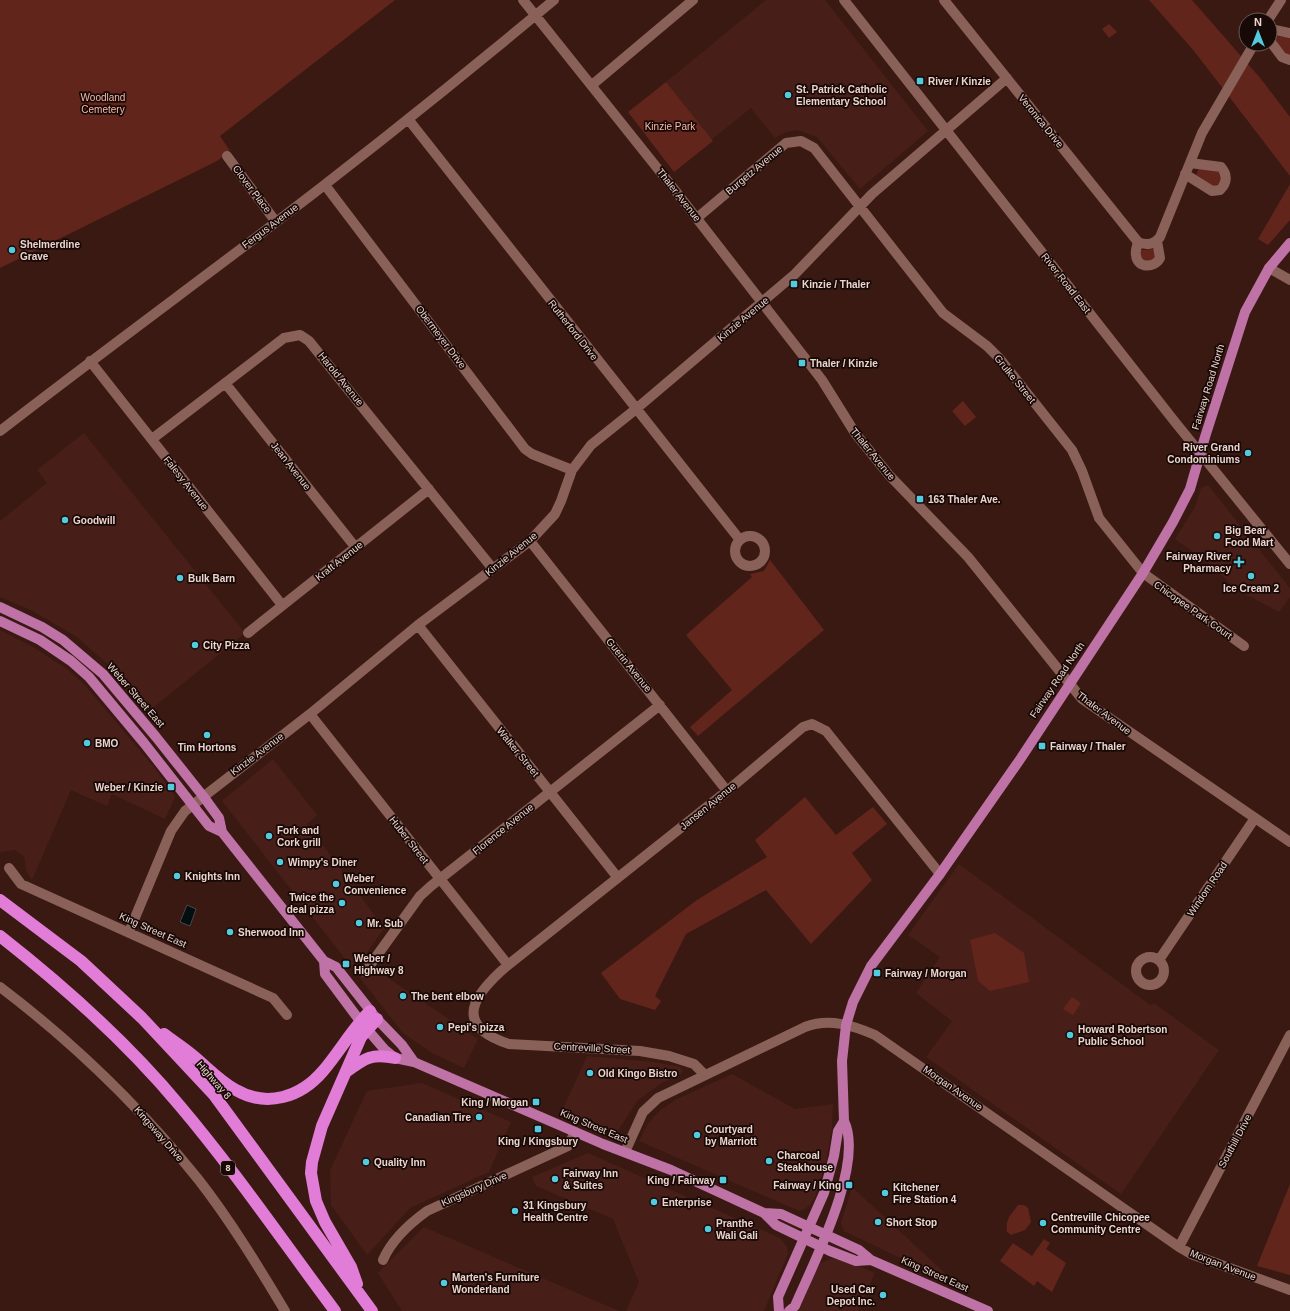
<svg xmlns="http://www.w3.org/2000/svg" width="1290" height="1311" font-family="Arial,sans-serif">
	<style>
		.built { fill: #481e18 }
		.green { fill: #62251c }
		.water { fill: #020e10; stroke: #484949 }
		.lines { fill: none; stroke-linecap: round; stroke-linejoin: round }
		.minor { stroke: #8a6159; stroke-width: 10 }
		.major { stroke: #be72a5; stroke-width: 10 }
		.highway { stroke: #e17dd7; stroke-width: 12 }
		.poi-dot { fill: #54cade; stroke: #170906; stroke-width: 1.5 }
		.labels { text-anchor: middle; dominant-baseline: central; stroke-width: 3.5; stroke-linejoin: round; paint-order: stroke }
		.shield { fill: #170906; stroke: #ac9793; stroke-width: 1 }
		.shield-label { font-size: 9px; font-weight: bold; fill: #ecd4cf }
		.poi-label { font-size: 10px; font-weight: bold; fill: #ecd4cf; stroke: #170906; text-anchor: start }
		.park-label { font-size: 10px; fill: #f9b8ab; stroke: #170906 }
		.street-label { font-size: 10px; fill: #ecd4cf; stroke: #170906 }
	</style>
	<rect width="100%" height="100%" fill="#3a1913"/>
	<path class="built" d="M766,0H825L928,131L860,189L817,137L797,130L786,132L775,138L751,108L711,140L666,82Z
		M84,433L245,633L148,712L111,667L77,637L31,610L0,597V521L47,483L37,470Z
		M1208,485L1290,588V597L1279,612L1239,591L1206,561L1175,539L1195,507L1201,488Z
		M0,630L33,647L67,669L86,686L152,765L172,791L175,797L165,819L112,794L107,806L71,790L32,880L26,870L24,856L15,850L0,852Z
		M273,759L317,815L307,824L384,928L366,954L378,971L478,1039L464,1068L432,1053L403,1033L222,801Z
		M959,864L1150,1005L1155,1004L1219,1050L1121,1194L926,1057L952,1021L916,993L940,957L908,935Z
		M587,1056L654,1062L680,1067L683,1071L680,1074L660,1084L637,1101L616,1134L562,1111Z
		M732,1074L795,1109L833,1104L832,1128L826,1162L815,1197L810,1205L805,1209L799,1211L639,1141L647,1125L658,1112L675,1100Z
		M422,1083L511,1122L489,1172L410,1208L367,1255L331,1205L330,1170L367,1091Z
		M588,1153L780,1238L787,1247L788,1254L764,1311H626L639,1282L613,1219L536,1186L532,1177Z
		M852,1187L945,1273L942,1278L844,1231L841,1223Z
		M424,1227L619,1311H402L378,1273Z
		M831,1259H841L875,1273L858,1311H799L816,1270L821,1263Z"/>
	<path class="green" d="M0,0H395L220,136L230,151L217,161L0,268Z
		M1149,0H1192L1261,79L1290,117V176L1194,51Z
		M1109,24L1117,32L1109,38L1102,29Z
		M1275,36L1290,37V55L1282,51L1274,37Z
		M666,82L713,141L674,172L628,112Z
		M1199,167L1216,169L1222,175L1221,182L1214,187L1196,176Z
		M1290,184V220L1268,245L1258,239Z
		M1154,249L1156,251L1155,259L1146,262L1141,258V250Z
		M963,401L976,417L965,426L952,411Z
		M770,560L824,630L698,736L690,727L732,690L686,635L752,577L750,574L764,571Z
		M805,797L836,835L873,807L887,824L852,853L872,880L811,944L766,890L686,934L655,996L661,1001L655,1010L620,999L601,973L697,900L767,857L755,840Z
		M995,933L1024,953L1029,982L990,991L978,981L970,940Z
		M1072,997L1081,1003L1073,1015L1063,1009Z
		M1290,1184V1275L1257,1266Z
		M1018,1205H1024L1028,1208L1031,1222L1025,1230L1011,1235L1007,1232C1005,1219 1011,1215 1018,1205Z
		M1044,1239L1050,1243L1046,1249L1066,1263L1052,1292L1037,1281L1034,1286L1000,1261L1013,1243L1032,1256Z"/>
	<path class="water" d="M187,905L196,909L190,926L180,922Z"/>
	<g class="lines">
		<path class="minor" d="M523,0L674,189L822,380L855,433L889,475L968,557L1078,694L1082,699L1290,842
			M844,0L1175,422L1290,564
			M944,0L1138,242C1147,246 1155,244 1160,237L1202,133L1254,44
			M1268,20L1281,0
			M1270,29L1290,33
			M1270,41L1282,57L1290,60
			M592,85L693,0
			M408,119L740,540
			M227,156L276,222
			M1185,174L1212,191L1220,190C1227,183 1228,175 1221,167L1190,163
			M325,185L525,449L532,454L572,470
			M697,218L786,143L801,141L814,148L943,313L987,346L1000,359L1072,450L1082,471L1099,518L1143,573L1244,646
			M1138,242C1137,246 1135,251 1136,255C1137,269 1155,268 1160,258L1157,241
			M1269,268L1290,280
			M90,361L282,605
			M225,383L356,548
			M0,431C80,369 161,309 242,248C348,168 452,85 554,0
			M152,439L284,338L300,335L309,341L493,569
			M735 551a15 15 0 1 1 30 0a15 15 0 1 1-30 0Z
			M530,541L727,791
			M418,625L618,878
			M248,633L429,489
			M310,714L508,965
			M9,868L21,884L273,998L287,1015
			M129,932L171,831L185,811L310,714L418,625L530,541L555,514L561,501L572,470L591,445L636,409L795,274L872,194L1007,78
			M1136 971a14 14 0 1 1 28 0a14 14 0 1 1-28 0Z
			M1159,960L1255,818
			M365,972L420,896L431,886L660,705
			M0,987C74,1043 140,1107 198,1179C230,1220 258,1266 285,1311
			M705,1075L694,1064L669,1056L640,1051L509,1044C451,1025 474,994 508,965L727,791L803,727L812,724L826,731L940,874
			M625,1152L643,1112L658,1098L805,1027C829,1018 852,1025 875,1035L1179,1247L1191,1254L1290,1290
			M1179,1247L1290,1035
			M383,1260C392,1239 409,1224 427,1211L568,1146L575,1132"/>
		<path class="major" d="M0,607L42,627L63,640L103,674L156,737L203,796L219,818L222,832
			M0,621L40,640L71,661L89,677L144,743L209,826L222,832L324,961L336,967L377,1019L402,1045L414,1062
			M324,961L325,974L360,1021L385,1050L395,1058L414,1062L603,1144L671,1170L764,1213L781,1214L859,1250L871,1260L988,1311
			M764,1213L776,1225L830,1251L856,1261L871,1260
			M779,1311L778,1297L824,1193L834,1156L838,1131L844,1121L842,1061L846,1025L853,1002L871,966L940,874L1021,758L1143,573L1173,522L1190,489L1205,437L1245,312L1269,268L1290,243
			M789,1311L795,1306C813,1264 865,1164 844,1121"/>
		<path class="highway" d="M0,900L81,961L142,1018L214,1095L372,1311
			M0,936C65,987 127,1042 180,1106C235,1171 284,1243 335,1311
			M164,1034C173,1041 183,1047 191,1054C206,1066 219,1081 236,1090C267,1108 301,1097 323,1071C340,1051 352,1029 370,1011
			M346,1072C365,1058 372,1053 395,1058
			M357,1284L351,1267L325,1222L316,1201L311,1173L312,1162L322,1126L361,1037L377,1019"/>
	</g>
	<g class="poi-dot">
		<rect x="916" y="77" width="8" height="8" rx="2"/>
		<circle cx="788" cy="95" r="4"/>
		<circle cx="12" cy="250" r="4"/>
		<rect x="790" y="280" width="8" height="8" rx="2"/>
		<rect x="798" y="359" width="8" height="8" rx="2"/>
		<circle cx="1248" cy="453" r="4"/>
		<rect x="916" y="495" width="8" height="8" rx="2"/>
		<circle cx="65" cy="520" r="4"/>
		<circle cx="1217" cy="536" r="4"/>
		<path d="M1237 556h4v4h4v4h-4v4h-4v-4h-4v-4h4z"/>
		<circle cx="1251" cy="576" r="4"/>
		<circle cx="180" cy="578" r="4"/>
		<circle cx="195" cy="645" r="4"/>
		<circle cx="207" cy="735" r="4"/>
		<circle cx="87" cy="743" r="4"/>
		<rect x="1038" y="742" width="8" height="8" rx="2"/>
		<rect x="167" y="783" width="8" height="8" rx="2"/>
		<circle cx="269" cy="836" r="4"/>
		<circle cx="280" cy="862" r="4"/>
		<circle cx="177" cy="876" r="4"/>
		<circle cx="336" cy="884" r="4"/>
		<circle cx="342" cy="903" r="4"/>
		<circle cx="359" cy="923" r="4"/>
		<circle cx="230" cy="932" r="4"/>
		<rect x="342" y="960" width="8" height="8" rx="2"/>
		<rect x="873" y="969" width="8" height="8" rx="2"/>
		<circle cx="403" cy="996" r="4"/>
		<circle cx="440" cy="1027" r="4"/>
		<circle cx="1070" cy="1035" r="4"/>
		<circle cx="590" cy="1073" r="4"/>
		<rect x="532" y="1098" width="8" height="8" rx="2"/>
		<circle cx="479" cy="1117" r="4"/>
		<rect x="534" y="1125" width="8" height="8" rx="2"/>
		<circle cx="697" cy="1135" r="4"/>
		<circle cx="769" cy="1161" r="4"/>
		<circle cx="366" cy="1162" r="4"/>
		<circle cx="555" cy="1179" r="4"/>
		<rect x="719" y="1176" width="8" height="8" rx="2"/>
		<rect x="845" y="1181" width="8" height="8" rx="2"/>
		<circle cx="885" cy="1193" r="4"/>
		<circle cx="654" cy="1202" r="4"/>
		<circle cx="515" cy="1211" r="4"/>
		<circle cx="878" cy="1222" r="4"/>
		<circle cx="1043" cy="1223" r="4"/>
		<circle cx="708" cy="1229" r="4"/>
		<circle cx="444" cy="1283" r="4"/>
		<circle cx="883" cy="1295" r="4"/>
	</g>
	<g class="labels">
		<rect class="shield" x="221" y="1161" width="14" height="14" rx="3"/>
		<g class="shield-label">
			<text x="228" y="1168">8</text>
		</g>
		<g class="poi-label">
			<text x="928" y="81">River / Kinzie</text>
			<text x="796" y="89">St. Patrick Catholic<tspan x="796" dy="12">Elementary School</tspan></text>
			<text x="20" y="244">Shelmerdine<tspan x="20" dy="12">Grave</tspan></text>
			<text x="802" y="284">Kinzie / Thaler</text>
			<text x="810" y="363">Thaler / Kinzie</text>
			<text x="1240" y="447" text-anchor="end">River Grand<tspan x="1240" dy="12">Condominiums</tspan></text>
			<text x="928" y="499">163 Thaler Ave.</text>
			<text x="73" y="520">Goodwill</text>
			<text x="1225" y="530">Big Bear<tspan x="1225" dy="12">Food Mart</tspan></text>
			<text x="1231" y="556" text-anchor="end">Fairway River<tspan x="1231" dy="12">Pharmacy</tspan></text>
			<text x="188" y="578">Bulk Barn</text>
			<text x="1251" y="588" text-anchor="middle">Ice Cream 2</text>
			<text x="203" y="645">City Pizza</text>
			<text x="95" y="743">BMO</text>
			<text x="1050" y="746">Fairway / Thaler</text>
			<text x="207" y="747" text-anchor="middle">Tim Hortons</text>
			<text x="163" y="787" text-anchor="end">Weber / Kinzie</text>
			<text x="277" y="830">Fork and<tspan x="277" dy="12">Cork grill</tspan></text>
			<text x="288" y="862">Wimpy's Diner</text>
			<text x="185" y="876">Knights Inn</text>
			<text x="344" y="878">Weber<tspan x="344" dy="12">Convenience</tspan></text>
			<text x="334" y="897" text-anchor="end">Twice the<tspan x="334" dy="12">deal pizza</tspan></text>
			<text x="367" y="923">Mr. Sub</text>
			<text x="238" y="932">Sherwood Inn</text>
			<text x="354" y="958">Weber /<tspan x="354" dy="12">Highway 8</tspan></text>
			<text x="885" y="973">Fairway / Morgan</text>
			<text x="411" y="996">The bent elbow</text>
			<text x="448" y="1027">Pepi's pizza</text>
			<text x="1078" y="1029">Howard Robertson<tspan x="1078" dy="12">Public School</tspan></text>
			<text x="598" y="1073">Old Kingo Bistro</text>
			<text x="528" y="1102" text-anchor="end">King / Morgan</text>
			<text x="471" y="1117" text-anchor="end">Canadian Tire</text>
			<text x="705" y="1129">Courtyard<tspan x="705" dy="12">by Marriott</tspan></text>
			<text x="538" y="1141" text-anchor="middle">King / Kingsbury</text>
			<text x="777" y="1155">Charcoal<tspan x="777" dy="12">Steakhouse</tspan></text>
			<text x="374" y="1162">Quality Inn</text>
			<text x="563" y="1173">Fairway Inn<tspan x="563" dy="12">&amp; Suites</tspan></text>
			<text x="715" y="1180" text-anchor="end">King / Fairway</text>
			<text x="841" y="1185" text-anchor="end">Fairway / King</text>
			<text x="893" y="1187">Kitchener<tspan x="893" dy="12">Fire Station 4</tspan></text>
			<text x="662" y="1202">Enterprise</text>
			<text x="523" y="1205">31 Kingsbury<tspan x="523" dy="12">Health Centre</tspan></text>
			<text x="1051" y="1217">Centreville Chicopee<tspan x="1051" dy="12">Community Centre</tspan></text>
			<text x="886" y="1222">Short Stop</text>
			<text x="716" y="1223">Pranthe<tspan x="716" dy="12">Wali Gali</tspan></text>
			<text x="452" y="1277">Marten's Furniture<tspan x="452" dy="12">Wonderland</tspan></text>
			<text x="875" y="1289" text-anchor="end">Used Car<tspan x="875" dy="12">Depot Inc.</tspan></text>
		</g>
		<g class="park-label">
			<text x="103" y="97">Woodland<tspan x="103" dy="12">Cemetery</tspan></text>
			<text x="670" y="126">Kinzie Park</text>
		</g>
		<g class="street-label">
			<text transform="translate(1041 121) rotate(51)">Veronica Drive</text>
			<text transform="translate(754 170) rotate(-40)">Burgetz Avenue</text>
			<text transform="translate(252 189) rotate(53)">Clover Place</text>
			<text transform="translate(679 195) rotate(52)">Thaler Avenue</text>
			<text transform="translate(270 226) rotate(-37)">Fergus Avenue</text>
			<text transform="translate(1066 283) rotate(52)">River Road East</text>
			<text transform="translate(743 319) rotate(-40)">Kinzie Avenue</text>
			<text transform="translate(573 330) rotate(52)">Rutherford Drive</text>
			<text transform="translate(441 337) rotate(53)">Obermeyer Drive</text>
			<text transform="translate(341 379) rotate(51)">Harold Avenue</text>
			<text transform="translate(1015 379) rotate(51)">Grulke Street</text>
			<text transform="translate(1208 387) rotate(-73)">Fairway Road North</text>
			<text transform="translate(873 454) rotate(51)">Thaler Avenue</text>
			<text transform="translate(291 466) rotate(52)">Jean Avenue</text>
			<text transform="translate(186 483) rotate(52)">Falesy Avenue</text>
			<text transform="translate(511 554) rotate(-39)">Kinzie Avenue</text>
			<text transform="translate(339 561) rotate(-38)">Kraft Avenue</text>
			<text transform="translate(1193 610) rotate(35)">Chicopee Park Court</text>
			<text transform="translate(629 665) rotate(51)">Guerin Avenue</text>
			<text transform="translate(1057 680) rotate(-56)">Fairway Road North</text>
			<text transform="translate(136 695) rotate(49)">Weber Street East</text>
			<text transform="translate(1104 713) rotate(37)">Thaler Avenue</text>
			<text transform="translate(518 752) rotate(51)">Walker Street</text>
			<text transform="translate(257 754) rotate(-37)">Kinzie Avenue</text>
			<text transform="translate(708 806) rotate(-39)">Jansen Avenue</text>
			<text transform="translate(503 829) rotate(-39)">Florence Avenue</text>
			<text transform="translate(409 840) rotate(52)">Huber Street</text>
			<text transform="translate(1207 889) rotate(-56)">Windom Road</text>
			<text transform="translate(153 930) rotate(24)">King Street East</text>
			<text transform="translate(592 1048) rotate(3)">Centreville Street</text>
			<text transform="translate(214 1080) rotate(49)">Highway 8</text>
			<text transform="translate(953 1088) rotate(35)">Morgan Avenue</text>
			<text transform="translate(594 1126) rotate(23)">King Street East</text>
			<text transform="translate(159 1134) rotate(49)">Kingsway Drive</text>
			<text transform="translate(1235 1141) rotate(-62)">Southill Drive</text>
			<text transform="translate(474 1189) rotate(-24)">Kingsbury Drive</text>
			<text transform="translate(1223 1265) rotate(21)">Morgan Avenue</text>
			<text transform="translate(935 1274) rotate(24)">King Street East</text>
		</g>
	</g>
	<g transform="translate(1258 32)"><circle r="19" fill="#170906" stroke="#6c5a56"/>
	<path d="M0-3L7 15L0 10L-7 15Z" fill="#54cade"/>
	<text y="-6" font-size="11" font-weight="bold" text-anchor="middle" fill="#ecd4cf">N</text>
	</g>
</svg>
